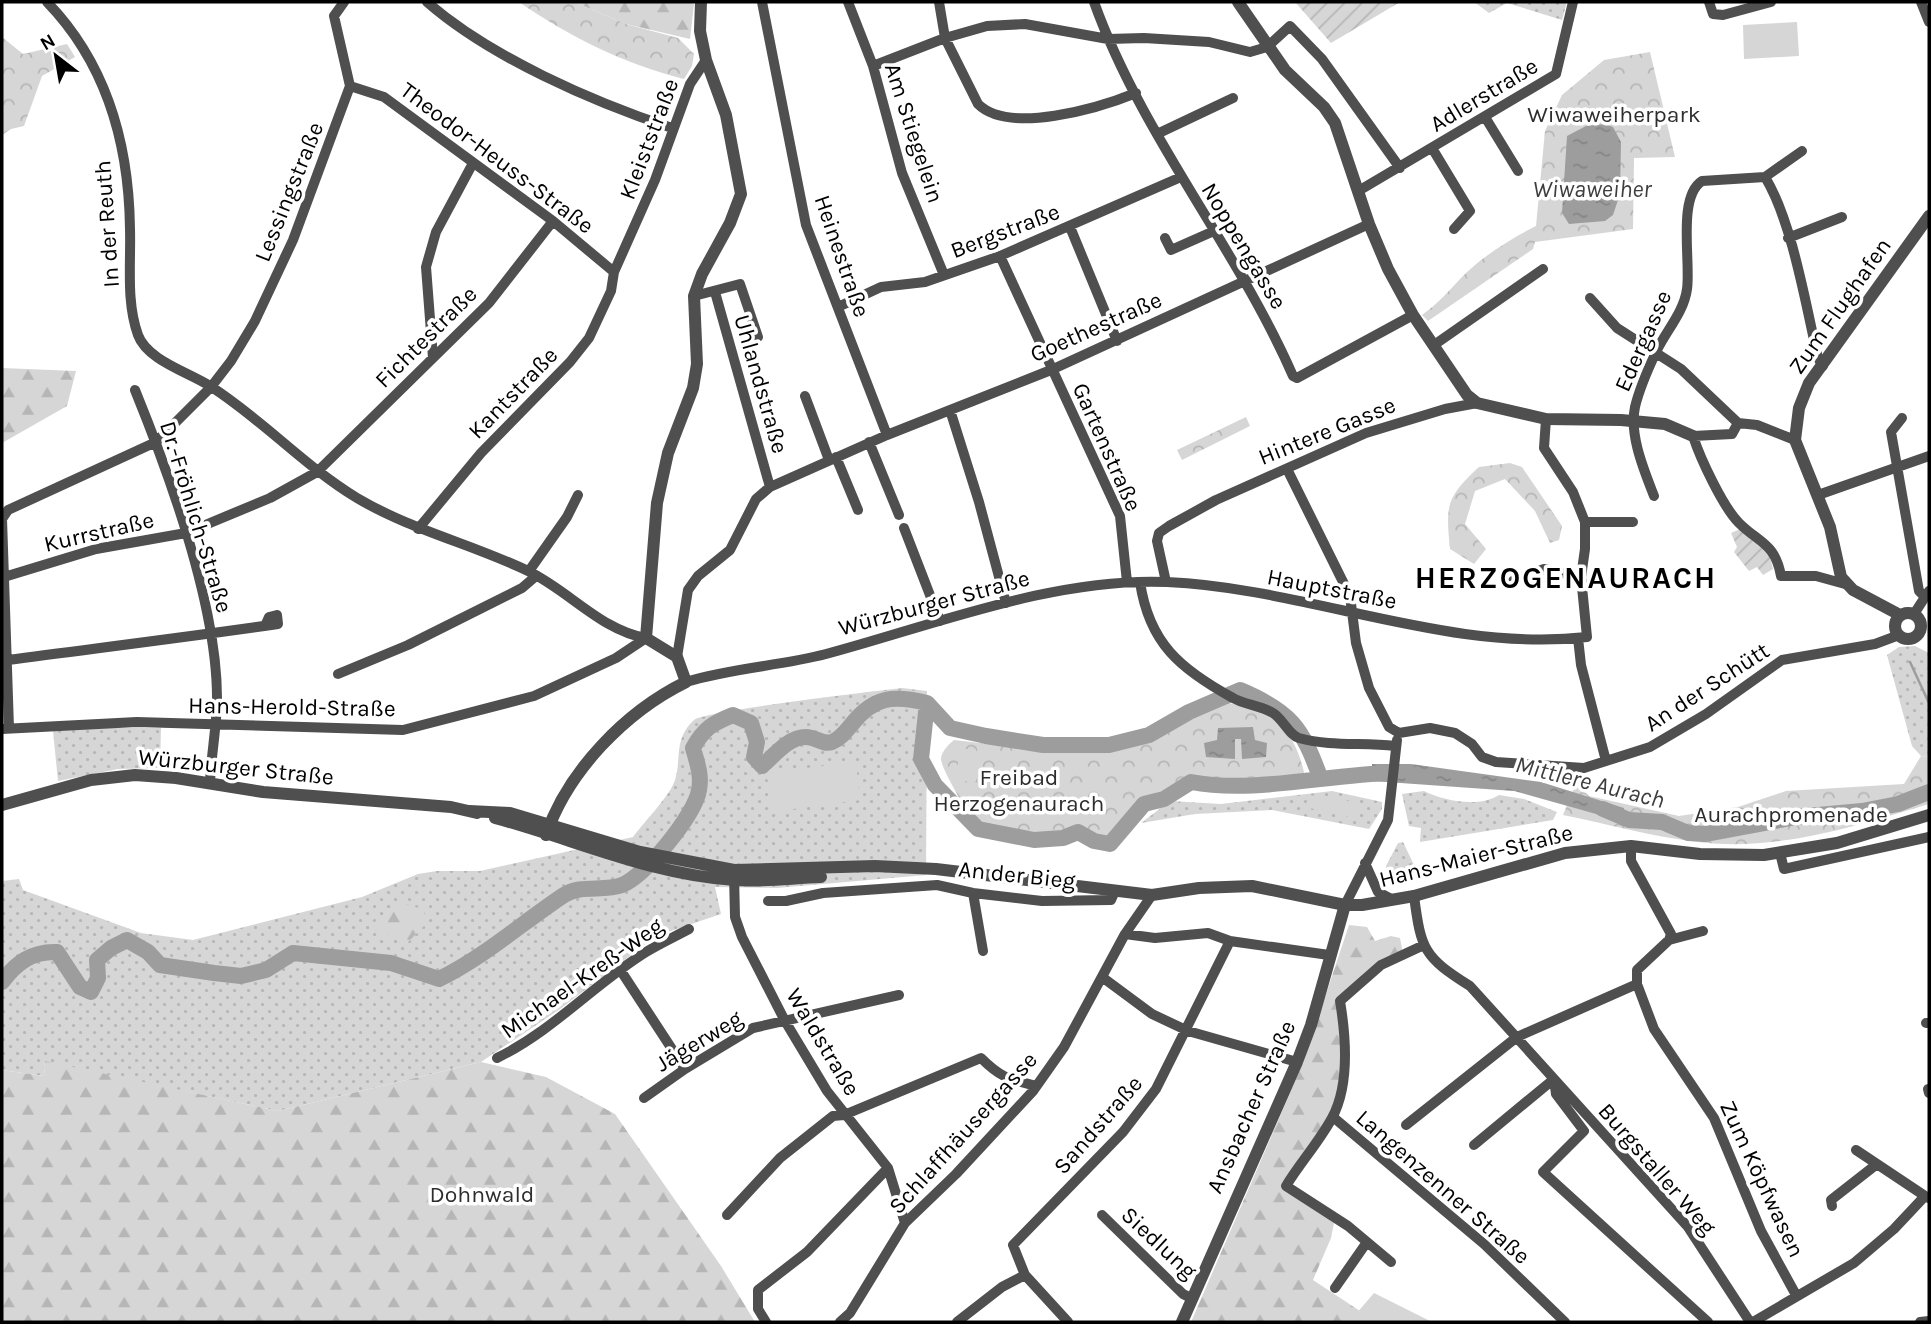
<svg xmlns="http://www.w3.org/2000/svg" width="1931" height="1324" font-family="Karla,sans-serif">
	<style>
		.grass { fill: url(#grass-dots) }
		.forest { fill: url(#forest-firs) }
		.park { fill: url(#park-crowns) }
		.garden { fill: url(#garden-furrows) }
		.pitch { fill: #d6d6d6 }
		.water { fill: url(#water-ripples) }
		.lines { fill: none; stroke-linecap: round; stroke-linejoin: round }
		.stream { stroke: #9d9d9d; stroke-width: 2.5 }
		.river { stroke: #9d9d9d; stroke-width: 16 }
		.minor { stroke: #4f4f4f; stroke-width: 10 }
		.tertiary { stroke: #4f4f4f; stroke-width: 12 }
		.labels { text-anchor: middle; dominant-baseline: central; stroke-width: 7; stroke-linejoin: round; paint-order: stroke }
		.street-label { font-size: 23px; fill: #000; stroke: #fff }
		.park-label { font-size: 23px; fill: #2d2d2d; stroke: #fff }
		.water-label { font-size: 24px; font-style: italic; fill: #3e3e3e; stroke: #fff }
		.district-label { font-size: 30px; font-weight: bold; letter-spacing: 2px; fill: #000; stroke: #fff }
	</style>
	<defs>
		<pattern id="grass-dots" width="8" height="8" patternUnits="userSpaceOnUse" patternTransform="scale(1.75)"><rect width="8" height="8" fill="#d6d6d6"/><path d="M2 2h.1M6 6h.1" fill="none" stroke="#b6b6b6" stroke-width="1.8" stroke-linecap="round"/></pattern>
		<pattern id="forest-firs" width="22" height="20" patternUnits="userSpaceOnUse" patternTransform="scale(1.75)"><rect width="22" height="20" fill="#d6d6d6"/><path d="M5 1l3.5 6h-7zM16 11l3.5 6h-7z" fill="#b6b6b6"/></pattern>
		<pattern id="park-crowns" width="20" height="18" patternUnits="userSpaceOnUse" patternTransform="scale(1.75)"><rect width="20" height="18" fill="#d6d6d6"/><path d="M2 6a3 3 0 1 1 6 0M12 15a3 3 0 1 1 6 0" fill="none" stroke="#b6b6b6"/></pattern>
		<pattern id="garden-furrows" width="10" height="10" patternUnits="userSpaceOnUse" patternTransform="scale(1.75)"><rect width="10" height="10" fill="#d6d6d6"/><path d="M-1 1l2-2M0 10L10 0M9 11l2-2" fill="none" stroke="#b6b6b6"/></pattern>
		<pattern id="water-ripples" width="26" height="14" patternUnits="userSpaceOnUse" patternTransform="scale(1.75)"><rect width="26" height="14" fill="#9d9d9d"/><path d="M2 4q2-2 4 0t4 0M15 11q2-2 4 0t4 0" fill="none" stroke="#858585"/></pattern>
	</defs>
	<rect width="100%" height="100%" fill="#fff"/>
	<path class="grass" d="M1474,2H1567L1562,20L1507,3L1489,13Z
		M1915,646L1929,653V757L1921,756L1912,746L1887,655L1899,647Z
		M902,688L927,691L926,875L777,888L715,887L721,914L656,936L560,1009L481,1062L278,1111L45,1062L44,1076L2,1070V881L19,879L23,890L141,933L193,940L362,897L418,874L437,871H480L633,837C644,822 670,796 675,780C682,758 673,740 694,720C704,711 876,691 902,688Z
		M100,728H161L160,768L118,769L58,781L53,731Z
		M1332,791L1382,802V809L1369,829L1272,810L1195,814L1141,823L1170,801L1221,804Z
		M1424,791C1444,801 1479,808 1499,795L1524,799L1557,812L1553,820L1420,842L1421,828L1409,826L1402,794Z
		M1403,842L1414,865L1410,872L1386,877V866L1398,843Z"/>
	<path class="forest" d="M574,2H687L694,4L690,39L626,24Z
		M2,368L76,371L67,406L2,443Z
		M404,903L424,910L426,924L408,942L376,932L373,923Z
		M1349,925L1367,927L1375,941L1391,936L1400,938L1403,954L1340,1001L1344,1069L1333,1117L1287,1186L1335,1218L1331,1238L1313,1280L1363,1313L1358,1322H1191L1303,1063Z
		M45,1061L278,1111L481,1062L546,1077L615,1114L721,1266L755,1322H2V1070L44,1076Z"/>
	<path class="park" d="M519,2H574L626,24L678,38L694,54L692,66L684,79C624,64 570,37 519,2Z
		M2,37L23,54L67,44L75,57L42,76L24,126L11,129L2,135Z
		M1650,52L1675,157L1634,158L1633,229L1535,242L1533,249L1428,321L1422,315C1439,303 1451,288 1466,273C1485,255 1512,238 1536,226L1545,131L1562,95L1604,60Z
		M1246,417L1250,426L1182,460L1177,450Z
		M1510,463L1522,467L1562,526L1559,540L1550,543L1535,511L1505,479L1475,491L1465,524L1486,549L1474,564L1450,549C1446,507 1445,498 1479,467Z
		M1217,699C1233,705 1250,707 1266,714C1288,724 1302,756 1305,778C1267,785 1230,789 1192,782L1164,799L1144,804L1110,844L1094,841L1078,832C1046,845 1011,838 978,829C971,818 940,768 941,758C942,751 949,744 954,740L980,743L986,736C1037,747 1095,752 1146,736C1170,728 1194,710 1217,699Z
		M1921,756L1929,757V804C1856,826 1777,852 1699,842C1653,837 1608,824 1563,815L1576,783L1589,796L1679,816L1738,807L1786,791L1904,784Z"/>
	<path class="garden" d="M1295,2H1400L1331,43Z
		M1740,529L1769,553L1773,569L1763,575L1757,567L1749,571L1734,552L1737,547L1731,533Z"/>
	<path class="pitch" d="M1797,22L1799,56L1744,59L1743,25Z
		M958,749H976V781H958Z
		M856,762L860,800L771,812L767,773Z
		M1309,795L1362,803L1358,819L1305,807Z
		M1374,1293L1432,1322H1349Z"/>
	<path class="water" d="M1605,124L1613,127L1621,142L1620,194L1613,215L1605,221L1569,224L1562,213L1567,136L1586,126Z
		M1253,727L1255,740L1267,743L1266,757L1242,759L1241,739H1235V759L1206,757L1204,743L1217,740L1218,728Z
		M1372,764H1411L1541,782L1624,808L1621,821L1514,791L1372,781Z"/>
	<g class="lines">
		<path class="stream" d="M1910,662L1929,703"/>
		<path class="river" d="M927,703L950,728L986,736L1043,745H1109L1149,735L1189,712L1240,690C1290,711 1302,727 1320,777
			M1603,809L1629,820L1662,822L1688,833L1706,834L1796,817L1862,811L1898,804L1929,792
			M2,982C16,963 32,951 57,952L80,987L91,992L98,978L97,960L111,948L127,940L148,952L160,965L214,973L241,976L266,970L293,953L391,963L439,979C484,957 522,923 564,895C581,884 604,892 622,885C645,876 695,815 699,790C702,776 697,762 693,748C704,728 713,723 733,715L751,723L757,742L754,757L762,766C774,756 788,737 806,737C816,737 822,745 832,742C840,739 846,731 852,724C874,696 894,695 927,703L921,759L935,785L978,829L1034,840L1063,838L1078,832L1094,841L1110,844L1144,804L1164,799L1191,782C1254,794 1327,774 1393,773"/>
		<path class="minor" d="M47,2C107,64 129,145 130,229C131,264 126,302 138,335C147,360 188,372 210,386C262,419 304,466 357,498C411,530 472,544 528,571C568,590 602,631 646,638
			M427,2C490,57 593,102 672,128
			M762,2L806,225L887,435
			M848,2L873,66L902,173L944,275
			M939,2L945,38L978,104C1009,135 1099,108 1136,93
			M1094,2C1142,136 1236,246 1293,376L1297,378L1413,315
			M1709,2L1713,14L1723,15L1771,2
			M1921,2L1929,22
			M873,66L945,38L987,26L1025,24L1108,39L1144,38L1209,42L1250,52L1267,47L1290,26L1322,59L1400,168
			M350,86L384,97L553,221L614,272
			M1485,117L1518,171
			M1157,134L1233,98
			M1432,148L1470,211L1454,229
			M1765,177C1792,221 1806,306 1818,358L1823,366
			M1360,190L1556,74L1573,2
			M1070,227L1117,341
			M1165,238L1171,250L1214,231
			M1788,238L1842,217
			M1000,256L1120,516L1127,582
			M715,292L770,487
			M694,296L740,284L758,337
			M1590,298L1617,328L1681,369L1738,423
			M838,307L881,287L925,282L1000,256L1181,177
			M1434,345L1543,269
			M433,358L426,267L436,232L473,163
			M135,390C170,476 217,605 217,698C217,726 211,755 210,783
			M805,396L829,460
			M950,410L979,502L1006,603
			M1902,418L1891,432L1919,591L1924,596
			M1738,423L1732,434L1693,436C1700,458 1723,507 1739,523C1759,543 1775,543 1781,576H1816L1845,584
			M1738,423L1757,425L1795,440
			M869,442L899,515
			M836,457L858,510
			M1288,471L1350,596L1356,643L1369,688L1389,727L1399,733
			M1818,495L1929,456
			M1654,496C1644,470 1629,435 1635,407C1639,390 1649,367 1656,352C1666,331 1684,312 1687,289C1691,262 1677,197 1702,181L1765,177L1802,151
			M1585,522H1633
			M904,528L940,621
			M418,529L481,453L570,362L589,338L611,291L614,272L655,180L690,84L706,60
			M529,571L567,517L578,495
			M4,577L96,549L186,533L270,498L317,472L489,303L553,221
			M1513,581L1544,569L1581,577
			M1140,582C1149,643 1180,669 1233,698C1245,705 1260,705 1273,713C1283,719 1289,735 1299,738C1332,747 1362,742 1395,746
			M1166,582L1157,541L1159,533L1169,526L1216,500L1366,433L1445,409L1477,403
			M1914,614L1929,591
			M1578,638L1581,665L1606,761
			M677,657L688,590L698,576L730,550L756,499L770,487L887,435L1051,370L1369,224
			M8,660C98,648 188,637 278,624L277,615L269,617L265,626
			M338,674L408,645L522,588L536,576
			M686,682C731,668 780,666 826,654C934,625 1055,577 1167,582C1307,588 1446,653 1587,637L1581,577L1585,549V522L1573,492L1544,448L1546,419
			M9,728L2,519L8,510L156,442L211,387L231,361L255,321L293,240L350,86L334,16L344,2
			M2,729L137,722L403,730L534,696L616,658L646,638
			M1399,733L1430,728L1455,733L1472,744L1482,757L1496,762L1584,768L1650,747L1706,714L1782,660L1875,644L1899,635
			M1631,846V861L1671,934L1669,940
			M1780,853L1784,869L1929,837
			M1365,863L1378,892L1393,900
			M734,874L735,917L742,937L785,1021L827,1091L888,1168L905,1223
			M973,893L983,951
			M1414,896C1421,950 1424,957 1470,986L1688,1227L1750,1322
			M768,901H786L823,893L937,885L973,893L1042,901L1111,900L1115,891
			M1345,905L1388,820L1397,740
			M1703,931L1669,940L1637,970V984L1654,1029L1714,1118L1761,1231L1796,1295
			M1125,934L1155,938L1208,933L1230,941L1329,955
			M621,971L685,1069
			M1102,977L1152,1014L1188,1031L1297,1062
			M1926,1023H1929
			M497,1058C554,1030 593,985 646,952C659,944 674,937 689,929
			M1928,1089L1929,1093
			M644,1098L685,1069L753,1028L899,995
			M1333,1117L1484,1244L1565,1322
			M1406,1125L1517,1037L1637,984
			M1474,1145L1554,1079L1556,1094L1584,1131L1543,1172L1708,1322
			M1856,1150L1925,1196
			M1832,1206L1831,1200L1877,1164
			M727,1215L780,1158L833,1116L844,1115L981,1058C1001,1078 1009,1079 1036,1086
			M1102,1215L1183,1294L1191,1298
			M1391,1262L1348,1226L1286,1186C1300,1163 1319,1142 1332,1118C1350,1085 1346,1037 1340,1001L1381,965L1424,945
			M1335,1288L1367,1242
			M766,1322L758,1309V1290L807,1252L888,1168
			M840,1322L850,1313L905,1223L956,1174L1033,1091L1064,1047L1125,934L1152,895
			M957,1322L1002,1287L1025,1275
			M1068,1322L1025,1275L1013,1245L1123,1132L1156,1089L1230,941
			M1753,1322L1854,1263L1894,1229L1925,1196L1929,1198
			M1920,1322L1929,1321"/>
		<path class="tertiary" d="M1238,2L1285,70L1324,107L1335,123L1369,224L1388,269L1413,315L1467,395L1477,403L1546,419L1621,420L1665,424L1693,436
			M1895 626a13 13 0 1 1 26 0a13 13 0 1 1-26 0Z
			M1900,615L1853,590L1841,577L1830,527L1795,440L1799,408L1809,383L1929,216
			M2,805L91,780L135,775L176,778L263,792L451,807L477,813
			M469,811L510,813L640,852L734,870L875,866L936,869L1152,895L1199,888L1252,886L1345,905H1362L1414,896L1565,853L1631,846L1700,854L1764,855L1837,843L1929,815
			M495,818C574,839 651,875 735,880C764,882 792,878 821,877
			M546,835C568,771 625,712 686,682L677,657L646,638L657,503L668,453L693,388L697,364L694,296L702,274L730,223L741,194L726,115L706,60L700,31L701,2
			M1182,1322L1297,1062L1311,1025L1345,905"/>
	</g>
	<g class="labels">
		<g class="street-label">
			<text transform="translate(1484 95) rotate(-31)">Adlerstraße</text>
			<text transform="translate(914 133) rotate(72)">Am Stiegelein</text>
			<text transform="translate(649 139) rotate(-69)">Kleiststraße</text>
			<text transform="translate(497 158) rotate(37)">Theodor-Heuss-Straße</text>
			<text transform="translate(289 192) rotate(-68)">Lessingstraße</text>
			<text transform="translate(107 224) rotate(-94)">In der Reuth</text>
			<text transform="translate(1005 231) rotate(-21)">Bergstraße</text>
			<text transform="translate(1244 246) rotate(59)">Noppengasse</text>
			<text transform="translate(842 256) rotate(71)">Heinestraße</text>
			<text transform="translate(1840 306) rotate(-55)">Zum Flughafen</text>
			<text transform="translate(1096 327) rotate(-24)">Goethestraße</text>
			<text transform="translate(426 337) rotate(-45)">Fichtestraße</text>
			<text transform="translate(1643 341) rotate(-66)">Edergasse</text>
			<text transform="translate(761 384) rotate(74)">Uhlandstraße</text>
			<text transform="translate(513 393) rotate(-46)">Kantstraße</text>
			<text transform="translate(1327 431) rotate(-22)">Hintere Gasse</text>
			<text transform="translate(1107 447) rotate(66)">Gartenstraße</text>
			<text transform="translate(196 517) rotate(73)">Dr.-Fröhlich-Straße</text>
			<text transform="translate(99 532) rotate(-13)">Kurrstraße</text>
			<text transform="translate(1332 589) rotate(11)">Hauptstraße</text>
			<text transform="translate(934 603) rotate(-15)">Würzburger Straße</text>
			<text transform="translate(1707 687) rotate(-33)">An der Schütt</text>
			<text transform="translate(292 707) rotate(1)">Hans-Herold-Straße</text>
			<text transform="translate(236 767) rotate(6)">Würzburger Straße</text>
			<text transform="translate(1476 856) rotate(-14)">Hans-Maier-Straße</text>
			<text transform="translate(1017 875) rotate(6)">An der Bieg</text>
			<text transform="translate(582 978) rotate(-35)">Michael-Kreß-Weg</text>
			<text transform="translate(699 1041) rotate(-31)">Jägerweg</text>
			<text transform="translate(823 1042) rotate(59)">Waldstraße</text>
			<text transform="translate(1251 1107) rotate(-66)">Ansbacher Straße</text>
			<text transform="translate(1098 1125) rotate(-49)">Sandstraße</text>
			<text transform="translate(963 1133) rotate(-48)">Schlaffhäusergasse</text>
			<text transform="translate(1657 1169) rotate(49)">Burgstaller Weg</text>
			<text transform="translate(1762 1179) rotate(65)">Zum Köpfwasen</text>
			<text transform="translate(1443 1187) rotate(41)">Langenzenner Straße</text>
			<text transform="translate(1159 1243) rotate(43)">Siedlung</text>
		</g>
		<g class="park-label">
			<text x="1614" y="114">Wiwaweiherpark</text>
			<text x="1019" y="777">Freibad<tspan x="1019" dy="26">Herzogenaurach</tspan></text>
			<text x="1791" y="814">Aurachpromenade</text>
			<text x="482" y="1194">Dohnwald</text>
		</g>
		<g class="water-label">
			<text x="1592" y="189">Wiwaweiher</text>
			<text transform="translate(1590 782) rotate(14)">Mittlere Aurach</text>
		</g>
		<g class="district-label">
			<text x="1566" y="578">HERZOGENAURACH</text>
		</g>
	</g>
	<rect width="1931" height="1324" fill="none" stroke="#000000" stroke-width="7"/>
	<g transform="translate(56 56) rotate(329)" stroke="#ffffff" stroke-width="5" paint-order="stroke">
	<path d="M0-5L12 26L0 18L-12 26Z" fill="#000000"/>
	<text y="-10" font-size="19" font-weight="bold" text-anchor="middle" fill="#000000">N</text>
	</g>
</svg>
